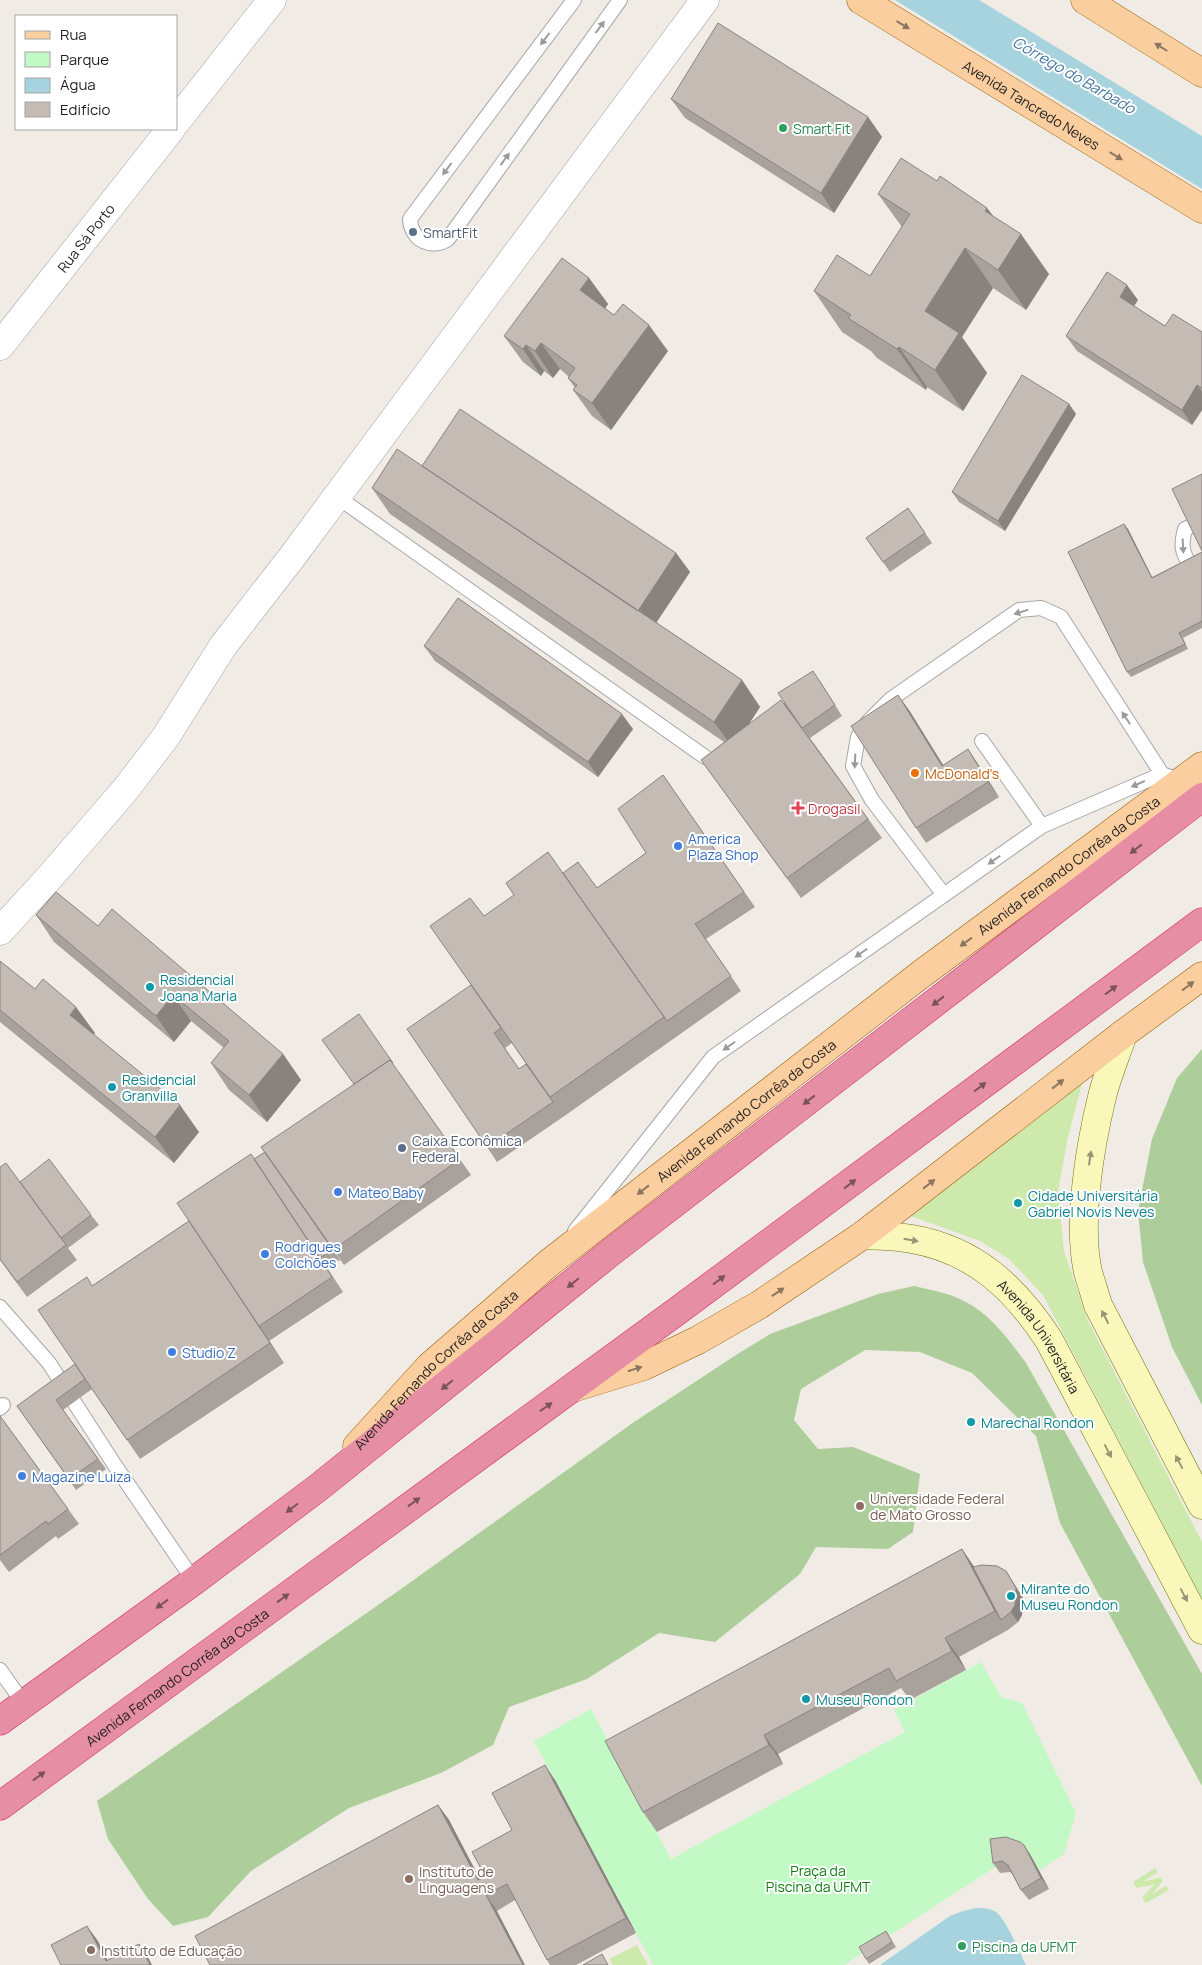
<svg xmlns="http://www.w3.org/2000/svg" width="1202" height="1965" font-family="Manrope,sans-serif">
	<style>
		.grass { fill: #cde9ac }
		.forest { fill: #adce9b }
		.park { fill: #c3f9c5 }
		.water { fill: #a6d3dd }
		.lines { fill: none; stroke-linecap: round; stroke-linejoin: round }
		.lane-casing { stroke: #a6a6a6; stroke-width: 16 }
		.street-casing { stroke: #a6a6a6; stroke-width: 29 }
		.secondary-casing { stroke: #6f7506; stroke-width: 29 }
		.primary-casing { stroke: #985e02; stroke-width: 29 }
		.highway-casing { stroke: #d8276e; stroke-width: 29 }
		.lane { stroke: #fff; stroke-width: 14 }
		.street { stroke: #fff; stroke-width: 28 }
		.secondary { stroke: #f9f8ba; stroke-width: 28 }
		.primary { stroke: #face9f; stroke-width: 28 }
		.highway { stroke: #e68ea3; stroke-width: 28 }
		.wall { fill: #a9a19c; fill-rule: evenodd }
		.shaded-wall { fill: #89837f }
		.building { fill: #c4bbb5; stroke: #89837f }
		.oneway { fill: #8c765f }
		.oneway2 { fill: #9a9a9a }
		.oneway3 { fill: #79515a }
		.oneway4 { fill: #979674 }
		.leisure-dot { fill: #2e9e5b; stroke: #fff; stroke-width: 2 }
		.service-dot { fill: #5c6f8a; stroke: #fff; stroke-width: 2 }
		.food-dot { fill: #e8710a; stroke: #fff; stroke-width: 2 }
		.health-dot { fill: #e0444e; stroke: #fff; stroke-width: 2 }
		.shop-dot { fill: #3f7fe0; stroke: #fff; stroke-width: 2 }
		.culture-dot { fill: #0f9aa8; stroke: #fff; stroke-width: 2 }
		.education-dot { fill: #8d6e63; stroke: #fff; stroke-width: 2 }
		.labels { text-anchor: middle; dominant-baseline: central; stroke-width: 4; stroke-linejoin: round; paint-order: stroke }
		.street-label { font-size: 14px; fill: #1f1f1f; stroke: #fff }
		.leisure-label { font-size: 14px; fill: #27864d; stroke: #fff; text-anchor: start }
		.service-label { font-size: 14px; fill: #4e5e75; stroke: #fff; text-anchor: start }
		.food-label { font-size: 14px; fill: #c56008; stroke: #fff; text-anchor: start }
		.health-label { font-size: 14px; fill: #be3a42; stroke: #fff; text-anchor: start }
		.shop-label { font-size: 14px; fill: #366cbe; stroke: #fff; text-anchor: start }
		.culture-label { font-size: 14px; fill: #0d838f; stroke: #fff; text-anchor: start }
		.education-label { font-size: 14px; fill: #785e54; stroke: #fff; text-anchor: start }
		.park-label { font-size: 14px; fill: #0d7d10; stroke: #fff }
		.water-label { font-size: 15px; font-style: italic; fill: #46779e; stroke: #fff }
	</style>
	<rect width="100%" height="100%" fill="#f0ece5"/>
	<path class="grass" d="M1085,1072L1067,1141L1058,1192L1064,1251L1087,1319L1202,1542V1599L1043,1295L1009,1259L980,1241L908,1215Z
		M1155,1868L1158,1872L1143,1882L1161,1877L1163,1881L1152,1894L1166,1886L1169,1890L1146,1903L1142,1897L1155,1884L1137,1888L1133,1882Z
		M637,1945L648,1965H613L609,1959Z"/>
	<path class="forest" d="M1202,1049V1405L1172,1347L1143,1262L1138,1211L1152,1139L1177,1078Z
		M914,1286C931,1290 950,1293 966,1302C991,1315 1010,1341 1026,1363L1202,1674V1786L1060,1523L1036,1436L972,1373L920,1352L865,1350L801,1389L794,1420L818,1449L853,1447L920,1474L913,1532L888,1549L816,1547L800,1574L715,1642L659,1633L587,1679L509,1707L493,1745L441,1773L349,1808L251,1871L208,1917L173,1926L148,1899L108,1839L97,1801L401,1589L634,1422L736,1355L770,1334L878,1294Z"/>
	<path class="park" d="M981,1662L1001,1697L1022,1703L1076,1813L1064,1854L1039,1871L1000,1864L844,1965H653L534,1741L591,1709L671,1859L905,1732L894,1710Z"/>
	<path class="water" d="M895,0H979L1202,136V189Z
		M976,1908C983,1908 990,1908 996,1912C1006,1919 1020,1953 1026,1965H880L950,1916L963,1911Z"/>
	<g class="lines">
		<g class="lane-casing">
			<path id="lane" d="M574,0L410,219C411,240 431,250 448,239L620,0
				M336,496L705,757
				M1202,521L1185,529C1181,544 1181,554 1192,566C1196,570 1197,572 1202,573
				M982,741L1042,826
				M944,895L872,800L853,766L858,737L868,722L891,699L1019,610L1041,608L1061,617L1162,774
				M575,1231L713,1057L1042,826L1162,774L1182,781
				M0,1307L49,1363L114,1464L194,1581
				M0,1408L3,1405
				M0,1670L24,1704"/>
		</g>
		<g class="street-casing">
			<g id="street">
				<path d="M176,122L272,0"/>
				<path id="s1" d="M0,346L171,129"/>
				<path d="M0,931L49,878L125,790L165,738L223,646L292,557L705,0"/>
			</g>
		</g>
		<g class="secondary-casing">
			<g id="secondary">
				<path d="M1123,1034C1116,1055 1107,1076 1102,1097C1090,1146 1077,1223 1088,1272C1091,1283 1095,1294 1098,1305L1202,1505"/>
				<path id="s2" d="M863,1235C879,1236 896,1236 912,1239C975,1250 1015,1288 1049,1340L1202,1630"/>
			</g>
		</g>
		<g class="primary-casing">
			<g id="primary">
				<path id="s3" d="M861,0L1202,209"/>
				<path d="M1085,0L1202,73"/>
				<path d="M576,1387L644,1366L698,1340L759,1305L863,1235L1123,1034L1202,976"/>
				<path id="s4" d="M357,1446L430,1366L549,1263L920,975L1202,766"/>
			</g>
		</g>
		<g class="highway-casing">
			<g id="highway">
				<path d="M0,1721L194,1581L319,1487L611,1252L1202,797"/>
				<path id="s5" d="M0,1806L680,1309L1202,922"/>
			</g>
		</g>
		<use href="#lane" class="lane"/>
		<use href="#street" class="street"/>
		<use href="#secondary" class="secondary"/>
		<use href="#primary" class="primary"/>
		<use href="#highway" class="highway"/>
	</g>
	<path class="wall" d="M671,99L868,117L882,137L834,213L685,118Z
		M878,194L987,208L994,217L1049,274L1026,310L993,288L962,337L987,373L963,411L927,387L926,390L877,358L871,351L842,332L814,291L870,276L902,227Z
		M589,278L608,304L605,309L668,351L611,430L592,416L573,390L575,388L568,378L569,377L560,369L553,378L544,371L541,376L523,362L504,336Z
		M1138,300L1134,306L1165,326L1202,332V410L1192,425L1077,351L1066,336Z
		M1069,404L1076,414L1005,531L959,502L952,492Z
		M422,466L676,553L690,572L656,623L742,680L760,707L749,724L820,681L842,716L810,738L882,838L801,898L701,760L724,742L390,514L372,488Z
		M908,508L932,543L890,572L866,538Z
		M1128,529L1152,577L1202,552V628L1183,638L1188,649L1131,677L1127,672Z
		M424,646L633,729L598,777L435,661Z
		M909,710L943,765L968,749L999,797L926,843L916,828Z
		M663,775L755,907L706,939L741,991L563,1117L497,1162L487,1147L471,985L484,916L563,873L597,888L646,853ZM512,1043L526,1064L519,1069L505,1048Z
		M36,915L98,926L283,1054L301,1080L267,1122L229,1090L211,1063L224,1048L191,1021L174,1042L54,942Z
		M0,961L35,989L95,1033L94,1035L199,1132L174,1163L0,1022Z
		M399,1072L471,1175L344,1265L277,1170L340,1260L327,1268L322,1260L343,1292L269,1341L284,1363L140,1459L92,1389L63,1410L106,1469L76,1490L17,1406L75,1364L93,1285L189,1221L254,1159Z
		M20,1182L91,1215L99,1225L68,1248L77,1260L27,1297L0,1260Z
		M0,1416L79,1524L58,1539L56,1536L9,1572L0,1560Z
		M962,1549L974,1567L1006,1571L1023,1598L1022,1615L1018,1622L1008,1630L959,1657L966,1670L910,1700L901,1688L778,1754L783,1764L657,1832L643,1812Z
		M555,1780L636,1933L576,1965H550L547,1960L515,1900L497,1911L210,1965L438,1805L449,1820L480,1879L485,1876L512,1830Z
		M1024,1845L1031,1856L1049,1889L1029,1900L1021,1890L1012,1874L1010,1872L1000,1873L993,1863Z
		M886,1931L896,1947L869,1964L866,1959Z"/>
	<path class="shaded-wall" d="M868,117L882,137L834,213L821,193Z
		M987,208L1014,245L1021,234L1049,274L1026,310L998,270L985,211Z
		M965,248L993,288L962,337L987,373L963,411L935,370L925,311Z
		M589,278L608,304L599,317L580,290Z
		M1127,285L1138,300L1130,312L1120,297Z
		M649,325L668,351L611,430L592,403Z
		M541,343L560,369L553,378L535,351Z
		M526,345L544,371L541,376L523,349Z
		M899,347L927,387L926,390L897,349Z
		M1197,385L1202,392V410L1192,425L1182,410Z
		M1069,404L1076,414L1005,531L998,521Z
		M1124,524L1128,529L1155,583L1152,578Z
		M676,553L690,572L650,632L637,612Z
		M742,680L760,707L733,748L714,722Z
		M898,695L909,710L953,781L942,766Z
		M622,714L633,729L598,777L588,762Z
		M968,749L978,764L999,797L988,782Z
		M173,995L191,1021L174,1042L156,1016Z
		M76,1007L95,1033L88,1042L70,1015Z
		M283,1054L301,1080L267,1122L249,1095Z
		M180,1105L199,1132L174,1163L155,1137Z
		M203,1240L284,1363L270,1343Z
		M962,1549L975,1568L1001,1620L995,1611Z
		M1006,1571L1023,1598L1022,1615L1018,1622L1011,1612Z
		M945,1638L959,1657L966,1670L952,1651Z
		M764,1735L778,1754L783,1764L769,1745Z
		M545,1765L555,1780L636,1933L626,1918Z
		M438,1805L449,1820L488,1895L478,1880Z
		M1024,1845L1031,1856L1049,1889L1041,1878Z
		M486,1895L497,1911L525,1965H523Z
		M87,1926L98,1941L110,1965L106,1961Z
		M139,1944L149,1959L152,1965H150Z"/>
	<path class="building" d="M718,23L868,117L821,193L671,99Z
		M901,158L937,181L940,176L987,208L985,211L1021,234L998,270L965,248L925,311L959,333L935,370L899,347L897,349L848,318L851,315L814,291L837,255L870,276L910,214L878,194Z
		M562,258L589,278L580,290L614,315L623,304L649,325L592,403L573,390L577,385L568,378L575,368L541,343L535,351L526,345L523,349L504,336Z
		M1107,272L1127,285L1120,297L1165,326L1173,314L1202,332V388L1197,385L1182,410L1066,336Z
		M1022,375L1069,404L998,521L952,492Z
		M460,409L676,553L638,611L422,466Z
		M397,449L742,680L714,722L372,488Z
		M1202,474V551L1172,489Z
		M908,508L925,533L883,562L866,538Z
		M1124,524L1152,578L1202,552V621L1179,633L1185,644L1127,672L1068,552Z
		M458,598L622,714L588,762L424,646Z
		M813,671L835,705L802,728L778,693Z
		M898,695L942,766L968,749L988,782L916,828L851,726Z
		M781,700L868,819L787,878L701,760Z
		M663,775L744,892L695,924L731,976L667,1021L563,873L578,862L597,888L646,853L618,809Z
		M548,852L664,1017L550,1097L430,926L470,898L484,916L514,895L506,883Z
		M56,892L98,926L112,909L283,1054L249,1095L211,1063L229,1041L173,995L156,1016L36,915Z
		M0,961L35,989L43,979L76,1007L70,1015L180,1105L155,1137L0,1010Z
		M471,985L501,1028L494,1033L519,1069L526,1064L553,1102L487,1147L407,1029Z
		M359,1014L393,1063L390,1060L354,1084L322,1040Z
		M390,1060L460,1159L333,1250L261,1147Z
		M265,1152L333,1249L320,1258L254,1159Z
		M251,1154L332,1277L259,1326L177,1203Z
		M49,1159L91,1215L61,1238L20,1182Z
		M6,1163L66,1245L17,1282L0,1259V1167Z
		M189,1221L270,1343L127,1440L38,1310L87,1277L92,1286Z
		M75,1364L85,1379L56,1400L98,1459L69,1479L17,1406Z
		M0,1416L68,1509L48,1524L46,1521L0,1555Z
		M962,1549L995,1611L945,1638L952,1651L896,1681L889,1668L764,1735L769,1745L643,1812L605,1741Z
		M982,1565L997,1566L1006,1571L1016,1588L1015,1605L1011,1612L1001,1620L973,1567Z
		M545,1765L626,1918L547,1960L507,1884L486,1895L523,1965H210L195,1936L438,1805L478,1880L485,1876L472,1852L512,1830L492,1793Z
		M1006,1837L1020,1842L1024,1845L1041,1878L1021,1890L1008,1865L1002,1861L993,1863L990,1839Z
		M87,1926L106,1961L139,1944L150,1965H61L51,1945Z
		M886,1931L892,1942L866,1959L859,1947Z
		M602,1954L608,1965H583Z"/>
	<defs><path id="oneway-solid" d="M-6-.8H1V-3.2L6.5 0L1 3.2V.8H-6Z" transform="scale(1.25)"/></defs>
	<g class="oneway">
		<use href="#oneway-solid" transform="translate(903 25) rotate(31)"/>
		<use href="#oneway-solid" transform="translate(1161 47) rotate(-148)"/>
		<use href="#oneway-solid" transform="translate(1116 156) rotate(31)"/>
		<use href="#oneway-solid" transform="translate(966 942) rotate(144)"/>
		<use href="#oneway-solid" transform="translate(1188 986) rotate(-37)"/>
		<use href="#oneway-solid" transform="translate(1058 1084) rotate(-38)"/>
		<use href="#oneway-solid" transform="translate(929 1184) rotate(-38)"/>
		<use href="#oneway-solid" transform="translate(643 1190) rotate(142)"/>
		<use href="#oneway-solid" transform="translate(778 1292) rotate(-34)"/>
		<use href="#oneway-solid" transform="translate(635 1369) rotate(-17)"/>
	</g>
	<g class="oneway2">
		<use href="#oneway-solid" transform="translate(600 27) rotate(-54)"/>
		<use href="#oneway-solid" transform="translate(545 39) rotate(127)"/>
		<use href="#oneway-solid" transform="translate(505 159) rotate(-54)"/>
		<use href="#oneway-solid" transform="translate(447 169) rotate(127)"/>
		<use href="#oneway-solid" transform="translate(1183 546) rotate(87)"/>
		<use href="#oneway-solid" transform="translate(1021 612) rotate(163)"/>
		<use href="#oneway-solid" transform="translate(1126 718) rotate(-123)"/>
		<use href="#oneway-solid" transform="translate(855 761) rotate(93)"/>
		<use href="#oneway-solid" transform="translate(1138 784) rotate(156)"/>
		<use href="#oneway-solid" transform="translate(994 860) rotate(145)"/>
		<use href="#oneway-solid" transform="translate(861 953) rotate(145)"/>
		<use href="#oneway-solid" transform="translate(729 1046) rotate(145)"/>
	</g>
	<g class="oneway3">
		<use href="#oneway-solid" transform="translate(1136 849) rotate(142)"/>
		<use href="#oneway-solid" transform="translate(1111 990) rotate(-37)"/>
		<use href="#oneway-solid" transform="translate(938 1001) rotate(142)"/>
		<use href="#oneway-solid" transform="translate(980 1087) rotate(-37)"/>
		<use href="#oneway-solid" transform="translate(809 1100) rotate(142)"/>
		<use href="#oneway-solid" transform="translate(850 1184) rotate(-37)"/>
		<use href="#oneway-solid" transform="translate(719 1280) rotate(-37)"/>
		<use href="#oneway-solid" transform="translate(573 1283) rotate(141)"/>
		<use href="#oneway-solid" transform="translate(447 1385) rotate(141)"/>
		<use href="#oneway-solid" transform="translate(546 1407) rotate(-35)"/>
		<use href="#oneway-solid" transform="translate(414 1502) rotate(-36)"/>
		<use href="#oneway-solid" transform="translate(292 1508) rotate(143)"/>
		<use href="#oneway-solid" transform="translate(283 1598) rotate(-36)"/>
		<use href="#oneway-solid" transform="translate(162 1604) rotate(144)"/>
		<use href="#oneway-solid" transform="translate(39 1776) rotate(-36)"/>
	</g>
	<g class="oneway4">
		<use href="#oneway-solid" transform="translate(1090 1158) rotate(-82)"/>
		<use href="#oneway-solid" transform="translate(911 1240) rotate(10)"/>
		<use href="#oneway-solid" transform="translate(1105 1317) rotate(-117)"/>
		<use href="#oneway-solid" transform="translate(1108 1451) rotate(62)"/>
		<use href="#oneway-solid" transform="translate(1179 1462) rotate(-118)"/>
		<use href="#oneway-solid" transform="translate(1184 1595) rotate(62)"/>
	</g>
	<g class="leisure-dot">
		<circle cx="783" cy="128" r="5"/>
		<circle cx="962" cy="1946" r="5"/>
	</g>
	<g class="service-dot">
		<circle cx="413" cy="232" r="5"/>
		<circle cx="402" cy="1148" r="5"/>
	</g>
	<circle class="food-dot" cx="915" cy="773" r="5"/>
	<path class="health-dot" d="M795.5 800.5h5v5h5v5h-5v5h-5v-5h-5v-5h5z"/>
	<g class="shop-dot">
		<circle cx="678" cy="846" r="5"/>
		<circle cx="338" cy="1192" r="5"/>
		<circle cx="265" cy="1254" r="5"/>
		<circle cx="172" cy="1352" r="5"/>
		<circle cx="22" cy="1476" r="5"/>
	</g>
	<g class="culture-dot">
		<circle cx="150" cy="987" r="5"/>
		<circle cx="112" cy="1087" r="5"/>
		<circle cx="1018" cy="1203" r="5"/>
		<circle cx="971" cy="1422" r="5"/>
		<circle cx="1011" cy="1596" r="5"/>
		<circle cx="806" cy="1699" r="5"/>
	</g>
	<g class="education-dot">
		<circle cx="860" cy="1506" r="5"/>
		<circle cx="409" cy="1879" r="5"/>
		<circle cx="91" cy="1950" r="5"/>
	</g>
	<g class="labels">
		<g class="street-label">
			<text stroke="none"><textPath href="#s3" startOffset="200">Avenida Tancredo Neves</textPath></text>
			<text stroke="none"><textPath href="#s1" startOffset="138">Rua Sá Porto</textPath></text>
			<text stroke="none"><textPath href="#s4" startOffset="920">Avenida Fernando Corrêa da Costa</textPath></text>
			<text stroke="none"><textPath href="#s4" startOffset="515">Avenida Fernando Corrêa da Costa</textPath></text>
			<text stroke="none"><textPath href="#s2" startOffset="216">Avenida Universitária</textPath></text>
			<text stroke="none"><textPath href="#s4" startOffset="110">Avenida Fernando Corrêa da Costa</textPath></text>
			<text stroke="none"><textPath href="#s5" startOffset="219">Avenida Fernando Corrêa da Costa</textPath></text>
		</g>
		<g class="leisure-label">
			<text x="793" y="128">Smart Fit</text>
			<text x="972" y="1946">Piscina da UFMT</text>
		</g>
		<g class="service-label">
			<text x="423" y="232">SmartFit</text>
			<text x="412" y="1140">Caixa Econômica<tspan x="412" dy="16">Federal</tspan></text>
		</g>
		<g class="food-label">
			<text x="925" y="773">McDonald's</text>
		</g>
		<g class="health-label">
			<text x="808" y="808">Drogasil</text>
		</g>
		<g class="shop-label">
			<text x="688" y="838">America<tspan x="688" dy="16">Plaza Shop</tspan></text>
			<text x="348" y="1192">Mateo Baby</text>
			<text x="275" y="1246">Rodrigues<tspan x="275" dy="16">Colchões</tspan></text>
			<text x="182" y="1352">Studio Z</text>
			<text x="32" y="1476">Magazine Luiza</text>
		</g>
		<g class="culture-label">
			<text x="160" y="979">Residencial<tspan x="160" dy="16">Joana Maria</tspan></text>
			<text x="122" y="1079">Residencial<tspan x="122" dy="16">Granvilla</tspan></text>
			<text x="1028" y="1195">Cidade Universitária<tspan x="1028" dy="16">Gabriel Novis Neves</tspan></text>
			<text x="981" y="1422">Marechal Rondon</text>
			<text x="1021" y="1588">Mirante do<tspan x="1021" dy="16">Museu Rondon</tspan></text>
			<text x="816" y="1699">Museu Rondon</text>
		</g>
		<g class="education-label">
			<text x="870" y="1498">Universidade Federal<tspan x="870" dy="16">de Mato Grosso</tspan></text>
			<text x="419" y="1871">Instituto de<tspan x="419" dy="16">Linguagens</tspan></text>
			<text x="101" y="1950">Instituto de Educação</text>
		</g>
		<g class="park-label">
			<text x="818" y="1870">Praça da<tspan x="818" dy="16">Piscina da UFMT</tspan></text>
		</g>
		<g class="water-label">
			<text transform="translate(1074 75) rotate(30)">Córrego do Barbado</text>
		</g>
	</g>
	<rect x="15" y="15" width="162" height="115" fill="#ffffff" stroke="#a5a5a5"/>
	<rect x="25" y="31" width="25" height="8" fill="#face9f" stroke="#a5a5a5"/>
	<text x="60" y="40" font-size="15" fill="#1f1f1f">Rua</text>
	<rect x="25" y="52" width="25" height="15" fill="#c3f9c5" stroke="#a5a5a5"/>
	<text x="60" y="65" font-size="15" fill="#1f1f1f">Parque</text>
	<rect x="25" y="78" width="25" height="15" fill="#a6d3dd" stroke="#a5a5a5"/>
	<text x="60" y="90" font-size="15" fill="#1f1f1f">Água</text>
	<rect x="25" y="102" width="25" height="15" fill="#c4bbb5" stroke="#a5a5a5"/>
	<text x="60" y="115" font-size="15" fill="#1f1f1f">Edifício</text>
</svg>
